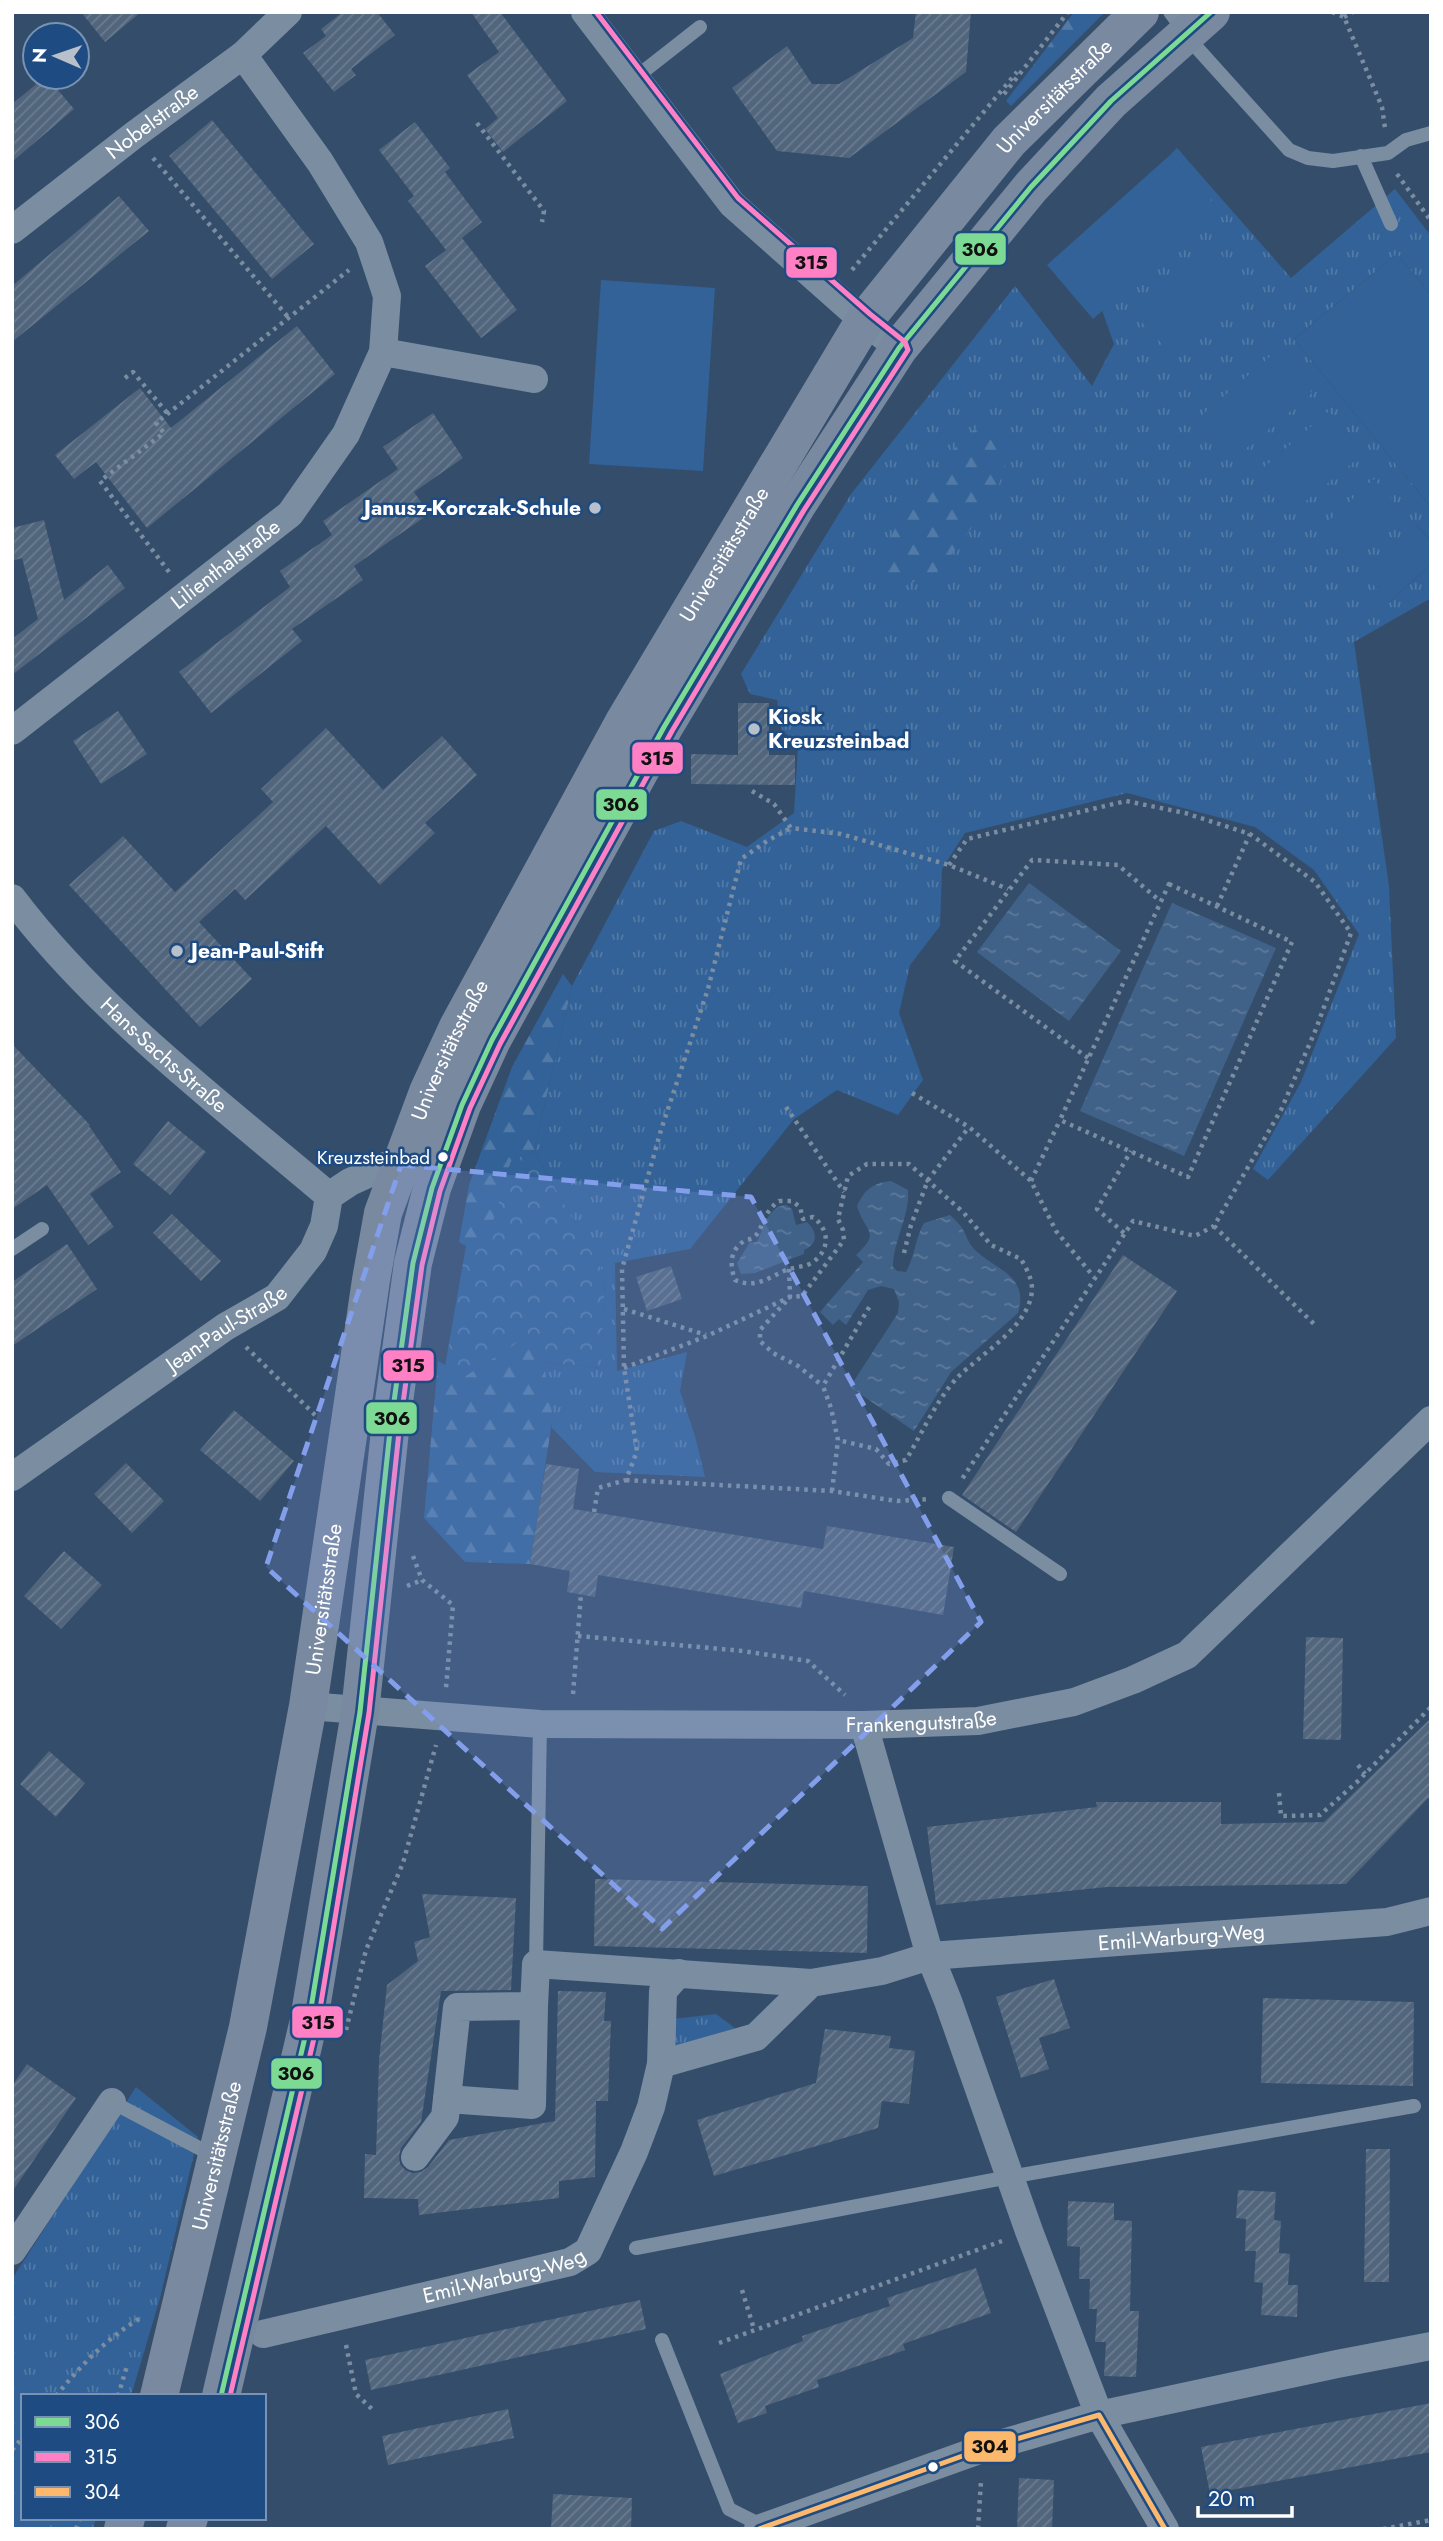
<svg xmlns="http://www.w3.org/2000/svg" width="1443" height="2541" font-family="Jost,sans-serif">
	<style>
		.grass { fill: url(#grass-tufts) }
		.forest { fill: url(#forest-firs) }
		.park { fill: url(#park-crowns) }
		.pitch { fill: #326298 }
		.water { fill: url(#water-ripples) }
		.building { fill: url(#building-hatch) }
		.lines { fill: none; stroke-linecap: round; stroke-linejoin: round }
		.path { stroke: #7a8da1; stroke-width: 4.5; stroke-dasharray: 3.5 5; stroke-linecap: butt }
		.lane { stroke: #7a8da1; stroke-width: 14 }
		.street { stroke: #7a8da1; stroke-width: 28 }
		.primary { stroke: #79899f; stroke-width: 38 }
		.bus-1-casing { stroke: #1e4b81; stroke-width: 10 }
		.bus-2-casing { stroke: #1e4b81; stroke-width: 10 }
		.bus-3-casing { stroke: #1e4b81; stroke-width: 10 }
		.bus-1 { stroke: #7dda94; stroke-width: 5 }
		.bus-2 { stroke: #ff80c5; stroke-width: 5 }
		.bus-3 { stroke: #fcb86c; stroke-width: 5 }
		.marked { fill: #839eea; fill-opacity: 0.2; stroke: #839eea; stroke-width: 5; stroke-dasharray: 14 9; stroke-linejoin: round }
		.poi-dot { fill: #b8c1cb; stroke: #1e4b81; stroke-width: 2.5 }
		.bus-dot { fill: #fff; stroke: #1e4b81; stroke-width: 2.5 }
		.labels { text-anchor: middle; dominant-baseline: central; stroke-width: 5; stroke-linejoin: round; paint-order: stroke }
		.bus-label { font-size: 19px; fill: #fff; stroke: #1e4b81; text-anchor: end }
		.street-label { font-size: 21px; fill: #fff; stroke: #1e4b81 }
		.poi-label { font-size: 21px; font-weight: bold; fill: #fff; stroke: #1e4b81; text-anchor: start }
		.line-badge { stroke: #1e4b81; stroke-width: 2.5 }
		.pale-badge-label { font-size: 19px; text-anchor: middle; font-weight: bold; fill: #111 }
	</style>
	<defs>
		<pattern id="grass-tufts" width="24" height="20" patternUnits="userSpaceOnUse" patternTransform="scale(1.75)"><rect width="24" height="20" fill="#326298"/><path d="M3 7l-1-3M5 7V3M7 7l1-3M15 17l-1-3M17 17v-4M19 17l1-3" fill="none" stroke="#517aa7"/></pattern>
		<pattern id="forest-firs" width="22" height="20" patternUnits="userSpaceOnUse" patternTransform="scale(1.75)"><rect width="22" height="20" fill="#326298"/><path d="M5 1l3.5 6h-7zM16 11l3.5 6h-7z" fill="#517aa7"/></pattern>
		<pattern id="park-crowns" width="20" height="18" patternUnits="userSpaceOnUse" patternTransform="scale(1.75)"><rect width="20" height="18" fill="#326298"/><path d="M2 6a3 3 0 1 1 6 0M12 15a3 3 0 1 1 6 0" fill="none" stroke="#517aa7"/></pattern>
		<pattern id="water-ripples" width="26" height="14" patternUnits="userSpaceOnUse" patternTransform="scale(1.75)"><rect width="26" height="14" fill="#416288"/><path d="M2 4q2-2 4 0t4 0M15 11q2-2 4 0t4 0" fill="none" stroke="#5e7a9a"/></pattern>
		<pattern id="building-hatch" width="6" height="6" patternUnits="userSpaceOnUse" patternTransform="scale(1.75)"><rect width="6" height="6" fill="#51657c"/><path d="M-1 1l2-2M0 6l6-6M5 7l2-2" fill="none" stroke="#6b7c90"/></pattern>
	</defs>
	<rect width="100%" height="100%" fill="#344d6b"/>
	<path class="grass" d="M1177,148L1291,278L1395,189L1431,236V295L1397,254L1294,339L1431,507V541L1416,525L1389,603L1431,564V598L1354,642L1389,886L1396,1038L1268,1180L1253,1169L1301,1082L1359,934L1314,870L1255,827L1127,793L965,833L942,869L940,926L910,965L899,1013L923,1080L898,1115L837,1090L794,1119L690,1249L615,1263L617,1371L687,1352L680,1391L695,1436L705,1477L595,1472L552,1428L544,1362L601,1368L605,1276L534,1151L572,986L654,831L681,821L747,847L794,813L798,745L782,730L777,700L750,694L741,674L851,494L1015,286L1092,386L1114,344L1102,310L1218,210L1170,155Z
		M716,2014L735,2028L676,2049L673,2019Z
		M136,2087L198,2137L160,2298L131,2396H23V2518H96L93,2529H12V2279Z"/>
	<path class="forest" d="M1074,12H1105L1011,106L1006,101Z
		M978,426L1014,437L995,497L940,570L896,590L880,562L897,524L937,465Z
		M563,974L572,986L534,1151L511,1162L492,1226L466,1246L459,1242L469,1185L512,1067Z
		M520,1340L544,1362L552,1422L530,1564L465,1562L424,1518L438,1361L464,1377Z"/>
	<path class="park" d="M534,1151L605,1276L601,1368L544,1362L520,1341L464,1377L445,1366L466,1246L492,1225L511,1161Z"/>
	<path class="pitch" d="M1170,155L1219,210L1093,319L1047,265Z
		M1217,249L1249,288L1174,357L1138,318Z
		M1397,254L1431,295V507L1294,339Z
		M601,280L715,288L703,471L589,464Z
		M1278,350L1312,393L1238,455L1203,414Z
		M1329,411L1363,454L1289,515L1255,475Z
		M1374,479L1399,508L1346,557L1321,528Z
		M1416,525L1431,541V564L1389,603L1363,573Z"/>
	<path class="water" d="M1029,883L1121,951L1069,1021L977,952Z
		M1172,903L1276,948L1184,1156L1080,1111Z
		M891,1181L908,1190C910,1216 893,1241 893,1267L897,1271L906,1272C915,1256 915,1239 924,1223L950,1215C954,1219 959,1223 962,1228C967,1236 968,1244 976,1251C998,1271 1029,1276 1018,1313L951,1372L914,1431L850,1387L898,1313L899,1302L894,1289L881,1286L868,1290L846,1325L839,1319L833,1325L820,1312L863,1262L856,1255C882,1231 865,1233 857,1206C865,1189 873,1183 891,1181Z
		M786,1205L792,1209L796,1225L807,1222C818,1233 818,1243 804,1250V1254L755,1273L741,1274L737,1263L750,1242H757C764,1228 768,1206 786,1205Z"/>
	<path class="building" d="M81,12H141L105,42Z
		M343,12H377L395,35L351,69L356,75L334,92L303,53L326,36L321,29Z
		M471,12H500L567,101L503,152L485,129L498,118L467,75L499,52Z
		M916,12H971L966,72L849,158L777,151L732,88L787,46L812,84H839L913,38Z
		M45,77H47L74,109L12,162V104Z
		M212,120L314,244L272,279L169,156Z
		M415,122L450,168L445,172L482,222L462,238L517,310L481,338L425,266L446,250L408,201L414,196L379,150Z
		M119,196L149,231L12,342V286Z
		M297,326L335,374L147,528L96,462L74,479L55,455L140,388L171,428Z
		M433,413L463,458L414,492L429,514L354,566L363,580L292,629L302,641L211,713L179,672L290,587L280,571L332,535L323,521L398,469L383,447Z
		M44,520L64,600L108,565L125,588L12,675V639L38,619L22,558L12,561V528Z
		M738,703H769V755H795V785L691,784V754L738,755Z
		M118,711L147,754L101,784L73,741Z
		M326,728L383,790L442,736L477,775L425,823L435,833L380,885L326,826L245,900L235,889L199,922L252,979L200,1027L69,885L123,836L175,892L273,802L261,789Z
		M12,1044L90,1125L89,1126L121,1172L90,1194L114,1227L88,1245L47,1185L12,1209Z
		M168,1121L206,1152L170,1195L133,1164Z
		M172,1214L221,1261L201,1281L153,1233Z
		M67,1244L97,1289L12,1346V1282Z
		M1123,1255L1177,1291L1016,1532L962,1495Z
		M671,1266L682,1299L647,1311L636,1277Z
		M234,1410L294,1461L260,1501L200,1450Z
		M126,1463L164,1501L132,1533L94,1494Z
		M546,1464L579,1469L573,1509L823,1549L827,1526L954,1547L943,1615L804,1591L801,1608L598,1575L595,1597L567,1592L570,1571L530,1564Z
		M64,1551L102,1585L61,1629L24,1596Z
		M1306,1637L1343,1638L1341,1740L1303,1739Z
		M1431,1718V1795L1346,1884L1107,1887L936,1905L927,1827L1097,1807L1096,1802H1221V1824L1324,1822Z
		M49,1751L85,1783L56,1817L20,1784Z
		M595,1879L868,1886L867,1953L594,1946Z
		M422,1894L516,1898L511,1990L441,1991L421,2122L401,2148L399,2156L400,2164L405,2170L412,2173L421,2172L428,2167L449,2140L555,2121L558,1991L606,1992L604,2021H611L608,2101H596L595,2177L559,2181V2198L419,2215L418,2199L364,2198L365,2154L376,2155L379,2060L387,1985L418,1961L414,1942L430,1937Z
		M1054,1979L1070,2028L1039,2038L1049,2069L1021,2078L996,1997Z
		M1263,1998L1414,2002L1413,2086L1261,2083Z
		M825,2029L891,2036L889,2048L915,2051L909,2104L882,2101L878,2128L714,2176L697,2120L816,2083Z
		M27,2064L76,2098L12,2192V2086Z
		M1366,2149H1390L1389,2282H1364Z
		M1238,2190L1276,2192L1274,2220L1281,2221L1279,2253L1290,2254L1288,2285H1298L1297,2317L1261,2315L1263,2283L1254,2282L1256,2251H1245L1246,2219L1236,2218Z
		M1068,2201L1114,2203V2220L1132,2221L1130,2311H1139L1136,2377L1104,2376L1106,2342H1095L1097,2309H1089L1090,2279H1079L1080,2247L1067,2246Z
		M976,2268L991,2313L903,2344L905,2350L817,2380L819,2387L765,2406L767,2413L738,2423L720,2374L803,2341L802,2336L890,2306L887,2298Z
		M640,2300L646,2329L371,2390L365,2360Z
		M1431,2403V2452L1210,2494L1201,2447Z
		M508,2409L514,2438L388,2465L382,2436Z
		M1019,2478L1054,2480L1052,2529H1017Z
		M553,2494L632,2498L631,2529H551Z"/>
	<g class="lines">
		<path class="path" d="M1332,12L1344,17L1382,107L1385,128
			M1344,17L1353,12
			M1004,94L1068,12
			M477,123L544,211L542,222
			M153,158L288,317
			M1397,174L1431,221
			M852,270L1017,72
			M125,378L133,372L168,414
			M169,572L100,481L164,433L156,423L349,270
			M752,791L774,804L791,828L841,834L949,865L1008,889
			M949,865L967,839L1126,801L1185,813L1250,834L1315,882L1351,933L1316,1029L1281,1110L1214,1226L1195,1236L1133,1221L962,1479
			M1169,884L1292,942L1188,1177L1060,1120Z
			M1217,906L1250,834
			M1088,1058L955,961L1032,860L1118,865L1160,901
			M912,1093L969,1127L1031,1181L1056,1231L1094,1277
			M786,1107L844,1192
			M1031,1181L1060,1120
			M779,1201H792L800,1207L803,1219L813,1217C829,1229 831,1249 813,1262C806,1267 794,1267 786,1270C768,1278 755,1289 735,1280C730,1266 729,1251 744,1241C747,1239 751,1240 754,1237C764,1229 761,1214 779,1201Z
			M1214,1226L1316,1326
			M1124,1233L1097,1209L1131,1151
			M904,1253L911,1225L928,1180L969,1127
			M789,1269L790,1297L760,1330V1341L773,1353L798,1366L823,1386
			M624,1309L706,1335
			M246,1347L317,1417
			M624,1368L707,1336L790,1297L802,1296L844,1240L843,1230L838,1219L848,1176L867,1164H909L963,1212L991,1245L1021,1259C1026,1268 1032,1278 1032,1289C1031,1326 980,1354 957,1378C937,1399 921,1435 906,1460L889,1464L876,1449L838,1440
			M626,1480L832,1491L897,1501L929,1499
			M832,1491L838,1440L831,1408L823,1386L871,1304
			M594,1512L598,1488L626,1480L637,1451L624,1368L622,1269L661,1130L708,989L741,859L767,841L791,828
			M413,1556L422,1580L453,1605L446,1688
			M407,1586L422,1580
			M578,1636L743,1651L808,1661L845,1695
			M573,1694L581,1594
			M1358,1765L1365,1774
			M1279,1793L1281,1816L1320,1815L1358,1781L1431,1707
			M1430,1796L1431,1797
			M346,2030L366,1950L403,1863L436,1745
			M742,2290L754,2329
			M719,2343L1002,2241
			M346,2345L356,2394L373,2410
			M56,2396C81,2365 108,2337 142,2317
			M118,2396L127,2366
			M12,2450L23,2437
			M76,2529L80,2518
			M978,2529L981,2481
			M1383,2529L1431,2520"/>
		<path class="lane" d="M1170,12L1198,49L1289,150L1308,158L1333,161L1388,153L1406,140L1431,133
			M635,78L700,27
			M1361,156L1391,224
			M12,1249L42,1229
			M949,1498L1060,1574
			M536,1964L540,1724
			M112,2102L216,2157
			M636,2248L1009,2177L1414,2106
			M662,2340L729,2509L763,2526"/>
		<g class="street">
			<path d="M585,12L732,204L864,321L899,348"/>
			<path id="s1" d="M12,230L134,135L243,55L288,12"/>
			<path d="M383,352L534,379"/>
			<path id="s2" d="M12,731L290,514L346,434L383,352L387,296L369,242L320,162L243,55"/>
			<path id="s3" d="M12,898C98,1012 221,1104 329,1196"/>
			<path id="s4" d="M12,1477L225,1327L277,1297L313,1251L324,1226L329,1196L350,1182L403,1158"/>
			<path id="s5" d="M308,1706L540,1724L864,1725L978,1721L1074,1702L1133,1680L1187,1655L1431,1420"/>
			<path d="M864,1725L930,1956L948,2001L1029,2231L1099,2415L1165,2529"/>
			<path d="M661,2064L663,1991L679,1973"/>
			<path d="M447,2099L532,2105L534,2006"/>
			<path d="M415,2157L445,2117L457,2007L534,2006L536,1964L811,1983"/>
			<path d="M12,2251L112,2102"/>
			<path id="s6" d="M263,2334L570,2262L588,2251L634,2152L651,2107L661,2064L756,2037L811,1983L882,1971L930,1956L1387,1922L1431,1911"/>
			<path d="M758,2529L982,2449L1099,2415L1337,2364L1431,2346"/>
		</g>
		<g class="primary">
			<path id="s7" d="M159,2396L248,2027L308,1706L371,1280L383,1213L428,1092L458,1027L624,722L864,321L1009,141L1140,12"/>
			<path d="M221,2396L309,2020L360,1712L390,1431L413,1263L432,1188L462,1105L492,1040L664,727L797,505L899,348L1031,187L1111,101L1211,12"/>
			<path d="M123,2529L126,2518"/>
			<path d="M185,2529L189,2518"/>
		</g>
		<g class="bus-1-casing">
			<path id="bus-1" d="M221,2396L309,2020L360,1712L390,1431L413,1263L432,1188L462,1105L492,1040L664,727L797,505L899,348L1031,187L1111,101L1211,12"/>
		</g>
		<g class="bus-2-casing">
			<path id="bus-2" d="M230,2396L318,2021L369,1713L399,1432L422,1265L440,1191L470,1108L500,1044L672,731L804,510L908,350L905,342L870,314L738,198L596,12"/>
		</g>
		<g class="bus-3-casing">
			<path id="bus-3" d="M759,2529L982,2449L1099,2415L1165,2529"/>
		</g>
		<use href="#bus-1" class="bus-1"/>
		<use href="#bus-2" class="bus-2"/>
		<use href="#bus-3" class="bus-3"/>
	</g>
	<path class="marked" d="M401,1165L751,1197L981,1622L662,1929L266,1567Z"/>
	<g class="poi-dot">
		<circle cx="595" cy="508" r="7"/>
		<circle cx="754" cy="729" r="7"/>
		<circle cx="177" cy="951" r="7"/>
	</g>
	<g class="bus-dot">
		<circle cx="443" cy="1157" r="6"/>
		<circle cx="933" cy="2467" r="6"/>
	</g>
	<g class="labels">
		<g class="bus-label">
			<text x="430" y="1157">Kreuzsteinbad</text>
		</g>
		<g class="street-label">
			<text stroke="none"><textPath href="#s7" startOffset="2515">Universitätsstraße</textPath></text>
			<text stroke="none"><textPath href="#s1" startOffset="177">Nobelstraße</textPath></text>
			<text stroke="none"><textPath href="#s7" startOffset="1948">Universitätsstraße</textPath></text>
			<text stroke="none"><textPath href="#s2" startOffset="271">Lilienthalstraße</textPath></text>
			<text stroke="none"><textPath href="#s7" startOffset="1381">Universitätsstraße</textPath></text>
			<text stroke="none"><textPath href="#s3" startOffset="219">Hans-Sachs-Straße</textPath></text>
			<text stroke="none"><textPath href="#s4" startOffset="261">Jean-Paul-Straße</textPath></text>
			<text stroke="none"><textPath href="#s7" startOffset="814">Universitätsstraße</textPath></text>
			<text stroke="none"><textPath href="#s5" startOffset="614">Frankengutstraße</textPath></text>
			<text stroke="none"><textPath href="#s6" startOffset="1088">Emil-Warburg-Weg</textPath></text>
			<text stroke="none"><textPath href="#s7" startOffset="247">Universitätsstraße</textPath></text>
			<text stroke="none"><textPath href="#s6" startOffset="248">Emil-Warburg-Weg</textPath></text>
		</g>
		<g class="poi-label">
			<text x="581" y="508" text-anchor="end">Janusz-Korczak-Schule</text>
			<text x="768" y="717">Kiosk<tspan x="768" dy="24">Kreuzsteinbad</tspan></text>
			<text x="191" y="951">Jean-Paul-Stift</text>
		</g>
	</g>
	<g class="line-badge">
		<rect x="954" y="232" width="53" height="34" rx="7" fill="#7dda94"/>
		<rect x="785" y="246" width="53" height="33" rx="7" fill="#ff80c5"/>
		<rect x="631" y="741" width="53" height="34" rx="7" fill="#ff80c5"/>
		<rect x="595" y="788" width="53" height="33" rx="7" fill="#7dda94"/>
		<rect x="382" y="1349" width="53" height="33" rx="7" fill="#ff80c5"/>
		<rect x="365" y="1401" width="53" height="34" rx="7" fill="#7dda94"/>
		<rect x="291" y="2005" width="53" height="34" rx="7" fill="#ff80c5"/>
		<rect x="270" y="2057" width="53" height="33" rx="7" fill="#7dda94"/>
		<rect x="963" y="2430" width="54" height="33" rx="7" fill="#fcb86c"/>
	</g>
	<g class="pale-badge-label">
		<text x="980" y="256">306</text>
		<text x="811" y="269">315</text>
		<text x="657" y="765">315</text>
		<text x="621" y="811">306</text>
		<text x="408" y="1372">315</text>
		<text x="392" y="1425">306</text>
		<text x="318" y="2029">315</text>
		<text x="296" y="2080">306</text>
		<text x="990" y="2453">304</text>
	</g>
	<rect width="1443" height="2541" fill="none" stroke="#ffffff" stroke-width="28"/>
	<rect x="21" y="2394" width="245" height="126" fill="#1e4b81" stroke="#7893b3" stroke-width="2"/>
	<rect x="35" y="2417" width="35" height="10" fill="#7dda94" stroke="#7893b3" stroke-width="2"/>
	<text x="84" y="2429" font-size="21" fill="#ffffff">306</text>
	<rect x="35" y="2452" width="35" height="10" fill="#ff80c5" stroke="#7893b3" stroke-width="2"/>
	<text x="84" y="2464" font-size="21" fill="#ffffff">315</text>
	<rect x="35" y="2487" width="35" height="10" fill="#fcb86c" stroke="#7893b3" stroke-width="2"/>
	<text x="84" y="2499" font-size="21" fill="#ffffff">304</text>
	<g transform="translate(56 56) rotate(272)"><circle r="33" fill="#1e4b81" stroke="#7893b3" stroke-width="2"/>
	<path d="M0-5L12 26L0 18L-12 26Z" fill="#b8c1cb"/>
	<text y="-10" font-size="19" font-weight="bold" text-anchor="middle" fill="#ffffff">N</text>
	</g>
	<path d="M1198 2506v10h94v-10" fill="none" stroke="#ffffff" stroke-width="3.5"/>
	<text x="1208" y="2506" font-size="21" fill="#ffffff" stroke="#1e4b81" stroke-width="5" paint-order="stroke">20 m</text>
</svg>
